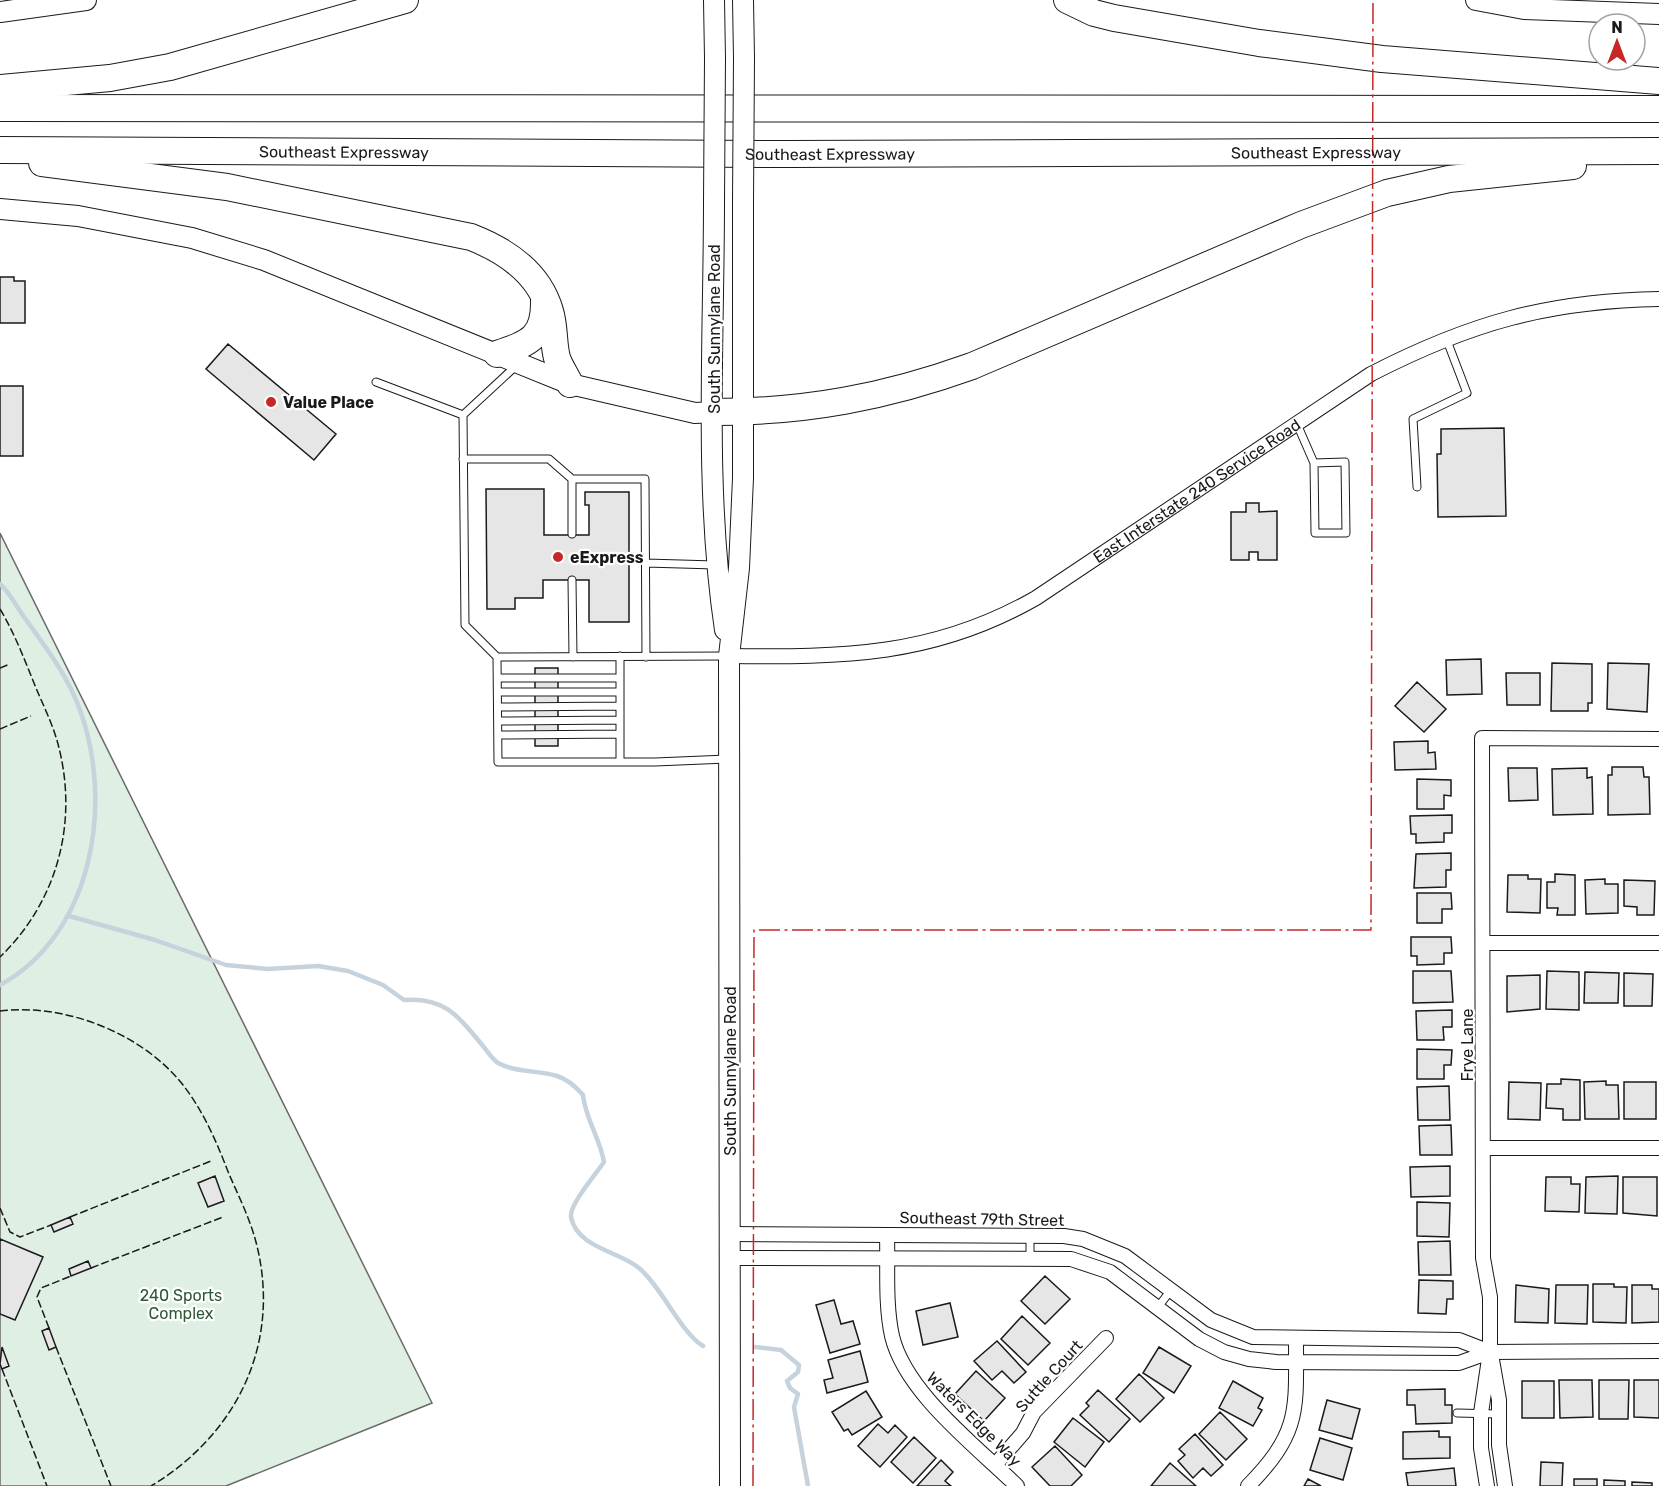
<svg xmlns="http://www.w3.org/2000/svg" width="1659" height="1486" font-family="Rubik,sans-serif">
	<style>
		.green { fill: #e0efe3; stroke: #6a6a6a; stroke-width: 1.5 }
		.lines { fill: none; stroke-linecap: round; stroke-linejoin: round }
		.stream { stroke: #c6d2dc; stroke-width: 4.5 }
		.building { fill: #e6e6e6; stroke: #1a1a1a; stroke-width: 1.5 }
		.lane-casing { stroke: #1a1a1a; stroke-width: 9 }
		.street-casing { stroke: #1a1a1a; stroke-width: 16 }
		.secondary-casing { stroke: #1a1a1a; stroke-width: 22 }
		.highway-casing { stroke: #1a1a1a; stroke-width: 28 }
		.lane { stroke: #fff; stroke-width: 7 }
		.street { stroke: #fff; stroke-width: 14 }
		.secondary { stroke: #fff; stroke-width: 20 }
		.highway { stroke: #fff; stroke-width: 26 }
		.secondary-bridge-casing { stroke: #1a1a1a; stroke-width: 22; stroke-linecap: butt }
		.secondary-bridge { stroke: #fff; stroke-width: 20 }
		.fence { stroke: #1a1a1a; stroke-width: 1.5; stroke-dasharray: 8 3; stroke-linecap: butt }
		.power { stroke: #c62828; stroke-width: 1.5; stroke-dasharray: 21 4.5 3 4.5; stroke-linecap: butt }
		.poi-dot { fill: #c62828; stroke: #fff; stroke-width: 2 }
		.labels { text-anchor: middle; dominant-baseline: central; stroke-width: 4.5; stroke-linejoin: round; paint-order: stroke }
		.street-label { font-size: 16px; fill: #1a1a1a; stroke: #fff }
		.poi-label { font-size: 16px; font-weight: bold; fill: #1a1a1a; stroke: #fff; text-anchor: start }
		.park-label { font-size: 16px; fill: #2b5a34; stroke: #fff }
	</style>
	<rect width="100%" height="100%" fill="#fff"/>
	<path class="green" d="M0,533L432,1403L226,1486H0Z"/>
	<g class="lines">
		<path class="stream" d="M0,584C10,593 16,606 24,617C45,646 68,676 80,710C114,804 93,934 0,985
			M69,916L155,940L226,965L268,969L318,966L348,971L383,985L404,1000C445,997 458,1016 483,1046C487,1051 492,1059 498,1063C517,1073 538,1070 557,1076C567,1079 576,1087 583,1095C585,1118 600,1138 604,1162C596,1174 569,1205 571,1217C577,1248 619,1251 639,1268C661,1286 681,1333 703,1346
			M755,1347L781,1350L799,1365L798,1372L787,1381L790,1388L798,1394L794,1407L808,1486"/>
	</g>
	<path class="building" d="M0,277H14V281H25V323H0Z
		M228,344L336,434L314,460L206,369Z
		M0,386H23V456H0Z
		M1504,428L1506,516L1438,517L1437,454H1441V429Z
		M486,489H544V535H589V505H585V492H629V622H589V580H543V598H515V609H487Z
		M1246,503H1259V512L1277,511V560H1258V552H1249V560H1231V512H1246Z
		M1481,659L1482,694L1447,695L1446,660Z
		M1552,663L1592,664V703H1588V711H1551Z
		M1608,663L1649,664L1647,712L1607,709Z
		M535,668H558V746H535Z
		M1506,673H1540V705H1507Z
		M1417,682L1446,709L1424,732L1395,706Z
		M1428,741V753L1435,752L1436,769L1395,770L1394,742Z
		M1612,767H1643L1644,777H1649L1650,814L1608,815V775H1612Z
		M1508,768H1537L1538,800L1509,801Z
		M1587,768V778L1592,777L1593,814L1553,815L1552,769Z
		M1417,779L1451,780V796L1444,795V809H1417Z
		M1452,815V833H1444V842L1416,843V834H1411L1410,816Z
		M1451,853V870H1446V887L1414,888L1416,854Z
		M1555,874L1575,875V915H1557L1558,908H1547V882H1555Z
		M1508,875H1528V879H1541L1540,913L1507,912Z
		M1605,879V884H1618V913L1586,914L1585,880Z
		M1624,880L1655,881L1654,915H1637V907L1624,906Z
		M1417,893H1451L1452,909H1442V923H1417Z
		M1411,937H1451L1452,953H1444V964L1417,965V956H1411Z
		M1413,971H1451L1453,1002L1413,1003Z
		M1547,971L1579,972V1010L1546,1009Z
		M1585,972L1619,973L1618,1003H1584Z
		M1624,973L1653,974L1652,1006H1624Z
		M1540,975V1009L1507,1012V976Z
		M1452,1010V1027H1443L1444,1040H1417L1416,1011Z
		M1417,1049L1452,1050L1451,1065H1444V1079H1417Z
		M1561,1079L1580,1080V1120H1563V1109L1546,1108L1547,1084H1561Z
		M1606,1081V1085H1618L1619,1119H1585L1584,1082Z
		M1509,1082L1541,1083L1540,1120L1508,1119Z
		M1624,1082H1656V1119H1624Z
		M1449,1086L1450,1120H1418L1417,1087Z
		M1451,1125L1452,1155H1420L1419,1126Z
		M1450,1166V1196L1411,1197L1410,1167Z
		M215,1176L224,1201L208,1207L198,1183Z
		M1618,1176L1617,1214L1585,1213L1586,1177Z
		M1546,1177H1571V1184H1580L1579,1212L1545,1211Z
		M1623,1177H1657V1216L1623,1213Z
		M1417,1202L1450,1203L1449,1237L1417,1236Z
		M70,1217L73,1224L54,1232L51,1225Z
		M0,1239L43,1257L15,1320L0,1314Z
		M1450,1241L1451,1275H1419L1418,1242Z
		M88,1261L91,1268L71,1276L69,1269Z
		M1045,1276L1070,1299L1045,1324L1021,1301Z
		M1419,1280L1453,1281V1299H1447L1446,1314L1418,1313Z
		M1593,1284H1614V1287H1627L1626,1323L1593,1322Z
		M1516,1285L1549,1289L1548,1323L1515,1322Z
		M1556,1285H1588L1587,1324L1555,1323Z
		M1632,1285H1652V1289H1659V1322L1632,1323Z
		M834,1300L841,1324L853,1321L860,1344L830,1353L816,1305Z
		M950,1303L958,1337L923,1345L916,1311Z
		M1022,1316L1050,1343L1028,1365L1001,1339Z
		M49,1328L56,1347L49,1350L42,1331Z
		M997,1341L1026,1372L1014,1383L1002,1371L992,1380L974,1361Z
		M2,1347L9,1366L2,1369L0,1364Z
		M1159,1347L1191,1366L1174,1393L1143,1373Z
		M860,1351L868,1382L827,1393L824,1380L833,1378L828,1360Z
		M976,1371L1005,1398L984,1421L955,1394Z
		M1139,1374L1164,1398L1140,1422L1116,1399Z
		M1559,1380H1592L1593,1417L1560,1418Z
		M1599,1380H1629L1628,1419H1599Z
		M1634,1380H1659V1418L1634,1417Z
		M1233,1381L1263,1398L1258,1408L1262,1410L1253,1426L1219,1408Z
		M1522,1381H1554V1418H1522Z
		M1445,1389V1405H1452V1423L1416,1424L1415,1405H1407V1390Z
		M1098,1390L1130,1419L1109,1442L1080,1415L1089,1406L1086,1403Z
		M866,1391L882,1417L852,1435L848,1429L844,1431L832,1412Z
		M1327,1400L1360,1409L1352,1439L1319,1430Z
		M1220,1412L1247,1439L1226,1460L1199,1434Z
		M1073,1418L1104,1442L1085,1467L1054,1442Z
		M878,1424L888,1433L895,1425L907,1437L880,1467L858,1446Z
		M1439,1431V1437H1450V1458L1403,1459V1432Z
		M1195,1434L1223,1465L1211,1476L1203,1468L1193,1478L1178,1461L1185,1455L1179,1449Z
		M914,1437L936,1458L913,1483L891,1462Z
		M1320,1438L1352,1448L1343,1480L1310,1470Z
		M1055,1446L1082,1475L1071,1486H1050L1032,1467Z
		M941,1460L953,1472L945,1481L951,1486H917Z
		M1541,1462L1563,1463L1562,1486H1540Z
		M1170,1463L1196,1486H1151Z
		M1454,1468L1456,1486H1408L1406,1473Z
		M1308,1479L1321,1486H1304Z
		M1574,1479H1597V1486H1574Z
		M1604,1480L1625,1481V1486H1604Z
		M1632,1482L1652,1483V1486H1632Z"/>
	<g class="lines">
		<g class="lane-casing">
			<path id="lane" d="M376,382L463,415
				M1297,424L1314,463L1315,533H1346L1345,462L1314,463
				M463,459H549L572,479H645L646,657
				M572,479V534
				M1417,487L1413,419L1467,393L1446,338
				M646,563L715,565
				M572,580L573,657
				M620,656V762
				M726,656L497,657L498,762H655L727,759
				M497,657L465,625L463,415L517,365
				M498,678H620
				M498,692H620
				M498,707L620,706
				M498,721L620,720
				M498,735L620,734
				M1030,1235V1257
				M1158,1307L1171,1290
				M1457,1413L1499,1414"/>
		</g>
		<g class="street-casing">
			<g id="street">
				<path id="s1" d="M729,656C843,657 933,657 1036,598L1371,374C1470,323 1548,301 1659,299"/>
				<path d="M1483,943H1659"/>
				<path d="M1484,1148H1659"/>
				<path d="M730,1234L1064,1236L1083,1239L1125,1256L1211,1320L1253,1337L1459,1340L1490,1352"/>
				<path d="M887,1235C888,1267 885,1304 892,1336C905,1392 976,1446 1017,1486"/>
				<path d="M730,1258L1071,1259L1110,1272L1199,1339L1224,1352L1249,1359L1276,1362L1459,1363L1490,1352L1659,1351"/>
				<path d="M1492,1360L1499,1400V1445L1505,1486"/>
				<path d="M995,1465L1023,1433L1034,1412L1106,1338"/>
				<path d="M1248,1486C1301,1432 1296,1410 1296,1339"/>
				<path d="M1487,1486L1481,1448V1413L1490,1352V1297L1483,1258L1482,738L1659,739"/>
			</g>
		</g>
		<g class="secondary-casing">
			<path id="secondary" d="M714,0L715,58
				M743,0L744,58
				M1476,0L1524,9L1659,14
				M0,12L86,0
				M714,201C714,343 704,489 725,630
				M0,209L78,216L192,238L264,260L570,384L695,413L713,412
				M730,1486L729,656L739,568L743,478V201"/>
		</g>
		<g class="highway-casing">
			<g id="highway">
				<path d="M1067,0L1094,13L1114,18L1259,43L1382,59L1659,81"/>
				<path d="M0,88L110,78L170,67L405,0"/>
				<path d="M0,108L1659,109"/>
				<path id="s2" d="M0,150L786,154L1659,151"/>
				<path d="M42,163L227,187L471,237C507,251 539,273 550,311C555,327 553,343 557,358C560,367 566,375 570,384"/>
				<path d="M497,354C529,343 545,338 544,300"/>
				<path d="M713,412C806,412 886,397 972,366L1301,225L1387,193L1449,179L1573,166"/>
			</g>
		</g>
		<use href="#lane" class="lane"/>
		<use href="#street" class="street"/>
		<use href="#secondary" class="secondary"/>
		<use href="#highway" class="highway"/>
		<g class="secondary-bridge-casing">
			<path id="secondary-bridge" d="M714,201L715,58
				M743,201L744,58"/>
		</g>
		<use href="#secondary-bridge" class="secondary-bridge"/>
		<path class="fence" d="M0,609C15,634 25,661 36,688C44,707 54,727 59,748C78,824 57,902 0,957
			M0,668L10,664
			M0,729L31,716
			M0,1011C65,1003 142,1033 183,1085C204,1112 217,1143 229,1174C239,1197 251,1221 257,1246C281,1345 236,1435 151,1486
			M0,1208L10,1232L20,1237L51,1225
			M70,1217L211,1161
			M91,1268L223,1217
			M49,1328L37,1297L41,1288L71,1276
			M56,1347L111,1486
			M2,1369L47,1486"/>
		<path class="power" d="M753,1486L754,930H1371L1373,0"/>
	</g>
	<g class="poi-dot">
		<circle cx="271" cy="402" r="6"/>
		<circle cx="558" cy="557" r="6"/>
	</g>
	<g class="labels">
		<g class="street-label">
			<text stroke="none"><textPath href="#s2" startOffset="344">Southeast Expressway</textPath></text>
			<text stroke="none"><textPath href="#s2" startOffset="1316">Southeast Expressway</textPath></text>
			<text stroke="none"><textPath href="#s2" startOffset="830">Southeast Expressway</textPath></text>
			<text transform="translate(714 329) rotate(-90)">South Sunnylane Road</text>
			<text stroke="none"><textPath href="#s1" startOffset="510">East Interstate 240 Service Road</textPath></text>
			<text transform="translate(1467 1045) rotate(-90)">Frye Lane</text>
			<text transform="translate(730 1071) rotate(-90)">South Sunnylane Road</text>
			<text transform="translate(982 1219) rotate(1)">Southeast 79th Street</text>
			<text transform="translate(1049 1376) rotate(-48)">Suttle Court</text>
			<text transform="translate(974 1419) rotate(45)">Waters Edge Way</text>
		</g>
		<g class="poi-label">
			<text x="283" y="402">Value Place</text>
			<text x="570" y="557">eExpress</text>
		</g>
		<g class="park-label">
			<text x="181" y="1295">240 Sports<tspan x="181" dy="18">Complex</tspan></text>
		</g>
	</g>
	<g transform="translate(1617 42)"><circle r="28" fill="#ffffff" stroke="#a3a3a3" stroke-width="1.5"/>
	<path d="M0-4.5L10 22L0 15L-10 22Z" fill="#c62828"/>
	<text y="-9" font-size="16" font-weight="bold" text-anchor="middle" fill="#1a1a1a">N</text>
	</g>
</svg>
